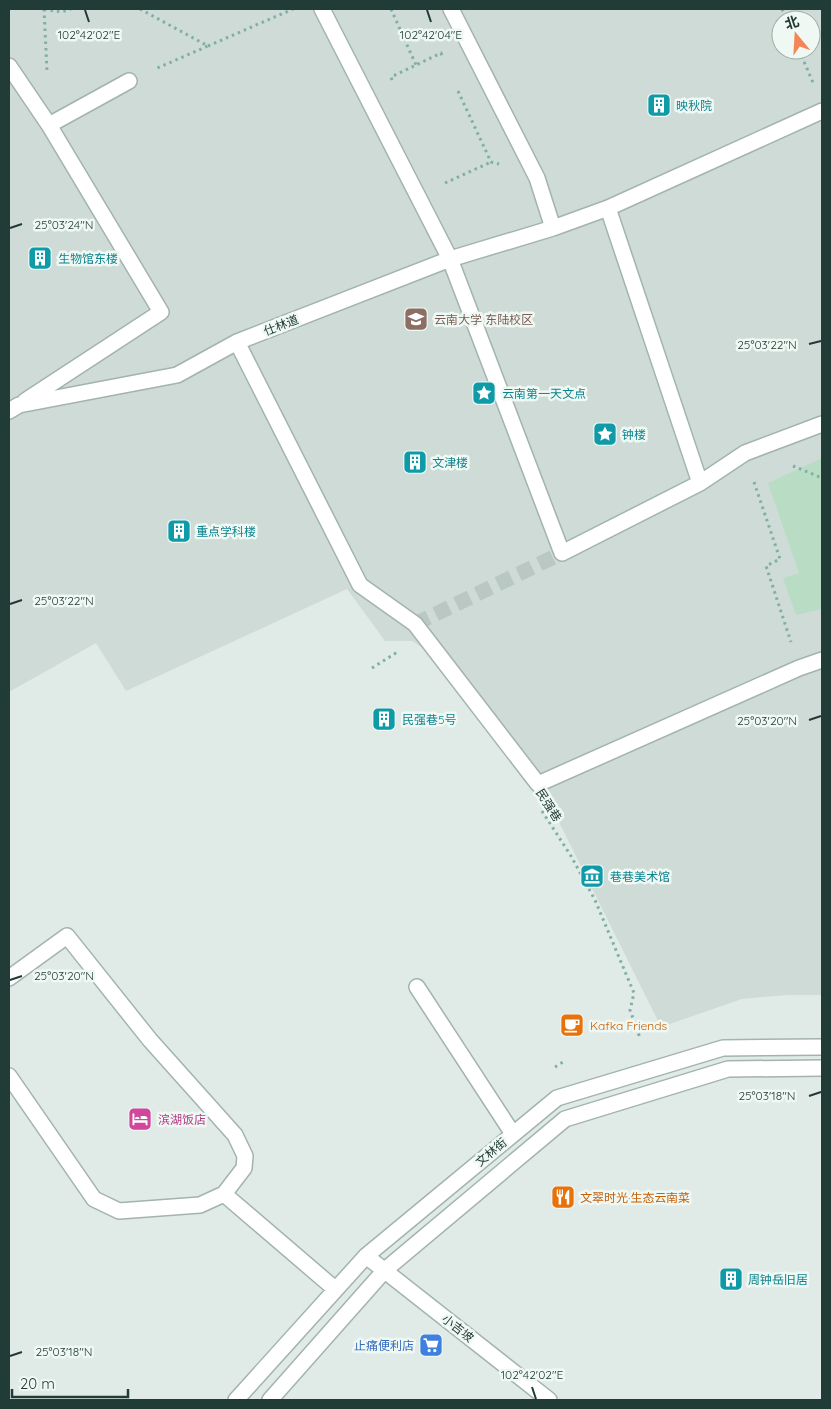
<svg xmlns="http://www.w3.org/2000/svg" width="831" height="1409" font-family="Quicksand,'Noto Sans SC',sans-serif">
	<style>
		.built { fill: #cedbd6; fill-rule: evenodd }
		.green { fill: #b8ddc4 }
		.lines { fill: none; stroke-linecap: round; stroke-linejoin: round }
		.minor-tunnel { stroke: #bac8c4; stroke-width: 15; stroke-dasharray: 15 8; stroke-linecap: butt }
		.minor-casing { stroke: #a3b3ae; stroke-width: 18 }
		.path { stroke: #80afa3; stroke-width: 3; stroke-dasharray: 2.5 4; stroke-linecap: butt }
		.minor { stroke: #fff; stroke-width: 15 }
		.ticks { fill: none; stroke: #213b36; stroke-width: 2 }
		.labels { text-anchor: middle; dominant-baseline: central; stroke-width: 5; stroke-linejoin: round; paint-order: stroke }
		.culture-label { font-size: 12px; fill: #0d838f; stroke: #f0f8f4; text-anchor: start }
		.education-label { font-size: 12px; fill: #785e54; stroke: #f0f8f4; text-anchor: start }
		.street-label { font-size: 12px; fill: #213b36; stroke: #f0f8f4 }
		.food-label { font-size: 12px; fill: #c56008; stroke: #f0f8f4; text-anchor: start }
		.hotel-label { font-size: 12px; fill: #b23c85; stroke: #f0f8f4; text-anchor: start }
		.shop-label { font-size: 12px; fill: #366cbe; stroke: #f0f8f4; text-anchor: end }
		.ticks-label { font-size: 12px; text-anchor: middle; fill: #213b36; stroke: #f0f8f4; stroke-width: 5; stroke-linejoin: round; paint-order: stroke }
	</style>
	<rect width="100%" height="100%" fill="#e0ebe7"/>
	<path class="built" d="M9,9H822V995H786L742,999L661,1027L553,810L436,656L412,641H385L347,589L126,691L96,643L9,692ZM781,20H811V50H781Z"/>
	<path class="green" d="M822,458V609L796,615L783,578L799,573L768,483Z"/>
	<g class="lines">
		<path class="minor-tunnel" d="M415,624L562,553"/>
		<g class="minor-casing">
			<path id="minor" d="M322,9L450,259L562,553L700,483L745,453L822,424
				M451,9L537,178L553,228L608,208L700,483
				M9,66L49,125
				M608,208L822,111
				M237,342L360,585L415,624L538,784L799,668L822,660
				M25,401L161,312L49,125L129,81
				M9,411L19,405L177,375L237,342L450,259L553,228
				M9,978L67,936L150,1040L235,1135L245,1156L244,1168L224,1194L200,1205L119,1211L94,1199L9,1076
				M417,987L513,1134
				M224,1194L335,1289
				M366,1256L549,1400
				M236,1400L366,1256L557,1098L723,1048L822,1047
				M270,1400L385,1270L565,1119L728,1069L822,1068"/>
		</g>
		<path class="path" d="M44,9L47,71
			M44,9C54,11 62,13 71,9
			M140,9L208,46L155,69
			M391,9L416,65
			M782,9L787,20
			M208,46L293,9
			M799,50L814,85
			M392,80L391,77L441,53L442,56
			M458,91L491,162L499,164
			M445,183L491,162
			M793,466L822,478
			M754,482L780,559L766,566L791,642
			M372,668L399,651
			M542,811L571,856L595,900L634,993L630,1010L640,1038
			M555,1067L563,1062"/>
		<use href="#minor" class="minor"/>
	</g>
	<path class="ticks" d="M85,10L89,22M427,10L431,22M10,228L22,224M809,344L821,341M10,604L22,600M809,720L821,716M10,980L22,976M809,1096L821,1092M10,1356L22,1352M532,1387L536,1399"/>
	<defs>
		<g id="building-square" transform="scale(1.25)"><rect x="-9" y="-9" width="18" height="18" rx="4" fill="#0f9aa8" stroke="#f0f8f4"/><path d="M-4-6H4V6H1V3H-1V6H-4ZM-2.5-4.3h1.7v1.8h-1.7ZM.8-4.3h1.7v1.8H.8ZM-2.5-1h1.7V.8h-1.7ZM.8-1h1.7V.8H.8Z" fill="#fff"/></g>
		<g id="university-square" transform="scale(1.25)"><rect x="-9" y="-9" width="18" height="18" rx="4" fill="#8d6e63" stroke="#f0f8f4"/><path d="M0-5L7-2L0 1L-7-2ZM-4 1L0 2.5L4 1V4Q0 6-4 4Z" fill="#fff"/></g>
		<g id="sight-square" transform="scale(1.25)"><rect x="-9" y="-9" width="18" height="18" rx="4" fill="#0f9aa8" stroke="#f0f8f4"/><path d="M0-6L1.8-2.2L6-1.7L2.9 1.2L3.7 5.4L0 3.3L-3.7 5.4L-2.9 1.2L-6-1.7L-1.8-2.2Z" fill="#fff"/></g>
		<g id="museum-square" transform="scale(1.25)"><rect x="-9" y="-9" width="18" height="18" rx="4" fill="#0f9aa8" stroke="#f0f8f4"/><path d="M0-6L6-3V-2H-6V-3ZM-5-1h2V3h-2ZM-1-1h2V3h-2ZM3-1h2V3H3ZM-6 4H6V6H-6Z" fill="#fff"/></g>
		<g id="cafe-square" transform="scale(1.25)"><rect x="-9" y="-9" width="18" height="18" rx="4" fill="#e8710a" stroke="#f0f8f4"/><path d="M-5.5-4.5H6V0H3Q3 3.5 0 3.5H-2.5Q-5.5 3.5-5.5 0ZM3-3.2v2h1.7v-2ZM-6 4.5H4V6H-6Z" fill="#fff"/></g>
		<g id="hotel-square" transform="scale(1.25)"><rect x="-9" y="-9" width="18" height="18" rx="4" fill="#d1479c" stroke="#f0f8f4"/><path d="M-6-4.5h1.5V1H6V5H4.5V3h-9V5H-6ZM-4 0a1.8 1.8 0 1 1 3.6 0ZM.5 0V-2.5h3Q6-2.5 6 0Z" fill="#fff"/></g>
		<g id="restaurant-square" transform="scale(1.25)"><rect x="-9" y="-9" width="18" height="18" rx="4" fill="#e8710a" stroke="#f0f8f4"/><path d="M-5-6h1v4h1v-4h1v4h1v-4h1v5L-1.5 .5V6h-2V.5L-5-1ZM5-6V6H3V1.5H1.5Q1.5-4 5-6Z" fill="#fff"/></g>
		<g id="supermarket-square" transform="scale(1.25)"><rect x="-9" y="-9" width="18" height="18" rx="4" fill="#3f7fe0" stroke="#f0f8f4"/><path d="M-6-5.5h2.5l.6 2H6L4.5 2H-2.5L-4.4-4H-6ZM-1.5 3.2a1.3 1.3 0 1 0 .1 0ZM3 3.2a1.3 1.3 0 1 0 .1 0Z" fill="#fff"/></g>
	</defs>
	<g fill-rule="evenodd">
		<use href="#building-square" x="659" y="105"/>
		<use href="#building-square" x="40" y="258"/>
		<use href="#university-square" x="416" y="319"/>
		<use href="#sight-square" x="484" y="393"/>
		<use href="#sight-square" x="605" y="434"/>
		<use href="#building-square" x="415" y="462"/>
		<use href="#building-square" x="179" y="531"/>
		<use href="#building-square" x="384" y="719"/>
		<use href="#museum-square" x="592" y="876"/>
		<use href="#cafe-square" x="572" y="1025"/>
		<use href="#hotel-square" x="140" y="1119"/>
		<use href="#restaurant-square" x="563" y="1197"/>
		<use href="#building-square" x="731" y="1279"/>
		<use href="#supermarket-square" x="431" y="1345"/>
	</g>
	<g class="labels">
		<g class="culture-label">
			<text x="676" y="105">映秋院</text>
			<text x="58" y="258">生物馆东楼</text>
			<text x="502" y="393">云南第一天文点</text>
			<text x="622" y="434">钟楼</text>
			<text x="432" y="462">文津楼</text>
			<text x="196" y="531">重点学科楼</text>
			<text x="402" y="719">民强巷5号</text>
			<text x="610" y="876">巷巷美术馆</text>
			<text x="748" y="1279">周钟岳旧居</text>
		</g>
		<g class="education-label">
			<text x="434" y="319">云南大学 东陆校区</text>
		</g>
		<g class="street-label">
			<text transform="translate(281 325) rotate(-21)">仕林道</text>
			<text transform="translate(549 805) rotate(57)">民强巷</text>
			<text transform="translate(491 1152) rotate(-40)">文林街</text>
			<text transform="translate(458 1328) rotate(38)">小吉坡</text>
		</g>
		<g class="food-label">
			<text x="590" y="1025">Kafka Friends</text>
			<text x="580" y="1197">文翠时光·生态云南菜</text>
		</g>
		<g class="hotel-label">
			<text x="158" y="1119">滨湖饭店</text>
		</g>
		<g class="shop-label">
			<text x="414" y="1345">止痛便利店</text>
		</g>
	</g>
	<g class="ticks-label">
		<text x="89" y="39">102°42'02"E</text>
		<text x="431" y="39">102°42'04"E</text>
		<text x="64" y="229">25°03'24"N</text>
		<text x="767" y="349">25°03'22"N</text>
		<text x="64" y="605">25°03'22"N</text>
		<text x="767" y="725">25°03'20"N</text>
		<text x="64" y="980">25°03'20"N</text>
		<text x="767" y="1100">25°03'18"N</text>
		<text x="64" y="1356">25°03'18"N</text>
		<text x="532" y="1379">102°42'02"E</text>
	</g>
	<rect width="831" height="1409" fill="none" stroke="#213b36" stroke-width="20"/>
	<g transform="translate(796 35) rotate(342)"><circle r="24" fill="#f0f8f4" stroke="#9daca8"/>
	<path d="M0-4L9 19L0 12L-9 19Z" fill="#f38556"/>
	<text y="-8" font-size="14" font-weight="bold" text-anchor="middle" fill="#213b36">北</text>
	</g>
	<path d="M12 1389v8h116v-8" fill="none" stroke="#213b36" stroke-width="2.5"/>
	<text x="20" y="1389" font-size="15" fill="#213b36" stroke="#f0f8f4" stroke-width="4" paint-order="stroke">20 m</text>
</svg>
